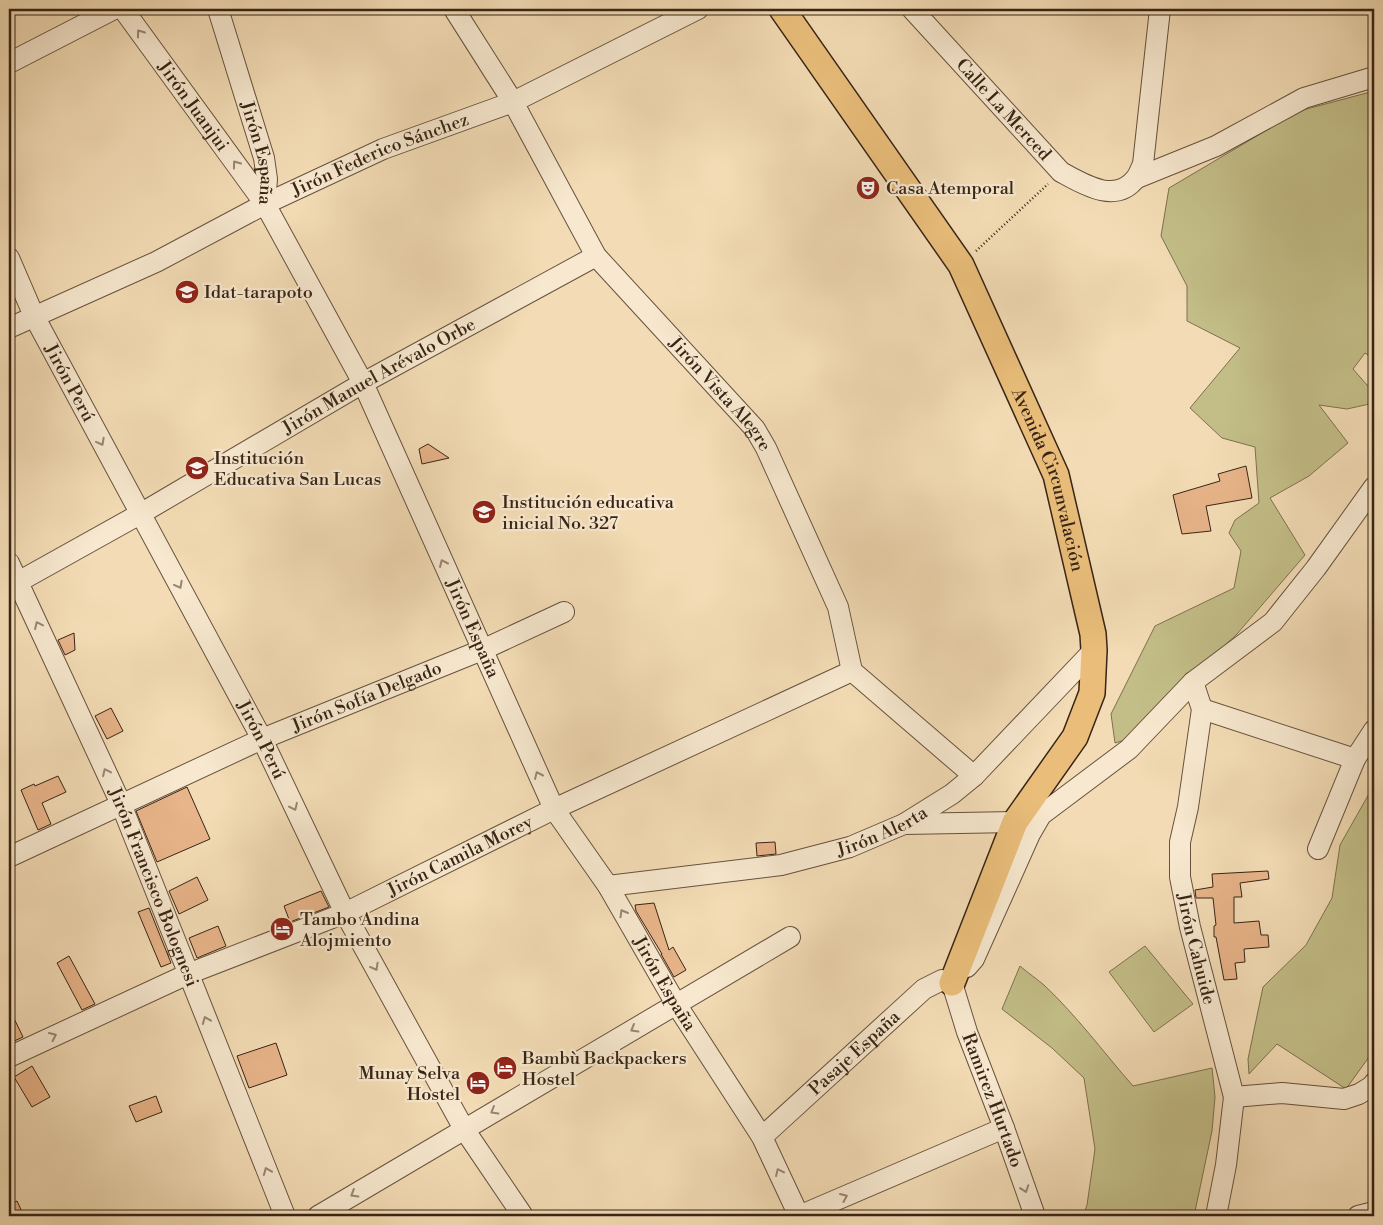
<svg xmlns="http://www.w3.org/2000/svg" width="1383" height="1225" font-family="'Libre Bodoni',serif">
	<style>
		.green { fill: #c3be88; stroke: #7e714f }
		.building { fill: #e8b489; stroke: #382416 }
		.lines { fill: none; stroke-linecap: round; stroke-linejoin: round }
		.minor-casing { stroke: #67523e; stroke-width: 22 }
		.major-casing { stroke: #382416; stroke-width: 28 }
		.path { stroke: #382416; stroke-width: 2.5; stroke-dasharray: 1 2.5; stroke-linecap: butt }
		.minor { stroke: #f7e8cf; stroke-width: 20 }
		.major { stroke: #eabe7a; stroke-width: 25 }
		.oneway { stroke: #988672 }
		.labels { text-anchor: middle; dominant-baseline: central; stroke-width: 4.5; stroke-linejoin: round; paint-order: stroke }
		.street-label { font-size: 18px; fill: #382416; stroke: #f7e8cf }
		.poi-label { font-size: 18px; fill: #382416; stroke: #f7e8cf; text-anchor: start }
	</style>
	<rect width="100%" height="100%" fill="#f3dcb5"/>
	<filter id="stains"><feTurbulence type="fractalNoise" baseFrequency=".004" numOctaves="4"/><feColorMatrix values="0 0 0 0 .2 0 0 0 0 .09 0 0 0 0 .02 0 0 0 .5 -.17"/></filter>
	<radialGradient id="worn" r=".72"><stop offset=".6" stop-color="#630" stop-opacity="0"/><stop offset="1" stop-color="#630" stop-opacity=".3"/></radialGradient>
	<path class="green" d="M1374,91V359L1365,353L1353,369L1374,393V403L1347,409L1319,405L1348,443L1309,476L1270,498L1305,555L1237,634L1174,693L1141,735L1115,743L1111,714L1155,626L1234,588L1241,551L1229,533L1235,520L1259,503L1255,447L1222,438L1190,408L1240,348L1187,321V286L1161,236L1169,188L1299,111Z
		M1374,785V988L1369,992L1374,1003V1050L1346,1089L1277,1044L1249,1074L1248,1059L1263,987L1306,945L1332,898L1340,845Z
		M1145,946L1193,1004L1154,1032L1109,972Z
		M1020,966C1028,973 1037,979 1044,985C1077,1016 1104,1053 1133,1086L1212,1068L1215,1097L1212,1131L1194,1216H1083L1087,1205L1095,1149L1084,1078L1052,1048L1002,1009Z"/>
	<path class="building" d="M428,444L449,458L422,464L419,449Z
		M1246,466L1252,498L1206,506L1211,531L1182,534L1173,495L1220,481L1218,474Z
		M74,633L75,650L65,655L58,640Z
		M111,708L123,731L107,739L95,716Z
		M58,776L66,792L42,803L51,824L38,830L21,790L34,784L35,786Z
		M187,787L210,839L157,862L136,811Z
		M775,842L776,854L757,856L756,843Z
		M1268,871L1269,879L1240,883L1242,897H1234V923L1259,921L1261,935H1268L1269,947L1244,949L1245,962L1235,963L1237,979L1224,980L1216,937H1214V926L1216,925L1213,898H1196L1195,890L1213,887L1212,874Z
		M197,877L208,900L179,914L169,891Z
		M321,891L329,907L290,922L284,906Z
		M654,903L669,950L673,947L686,970L674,977L661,954H662L636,911L635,905Z
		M149,908L171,963L161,967L138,912Z
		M218,926L226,946L197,958L189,938Z
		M69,956L95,1004L82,1010L57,963Z
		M9,1008L23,1037L12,1042L9,1035Z
		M276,1043L287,1075L249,1088L237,1056Z
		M32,1066L50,1097L32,1107L14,1077Z
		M156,1096L162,1112L136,1122L129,1106Z
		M17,1201L24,1216H9V1205Z"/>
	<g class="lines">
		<g class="minor-casing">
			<g id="minor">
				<path id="s1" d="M123,9L265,204L363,383L554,809L608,886L676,1004L762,1137L799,1216"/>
				<path id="s2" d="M218,9L264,158L267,179L265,204"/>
				<path id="s3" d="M454,9L513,102L596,256L755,429L766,448L838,607L852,671L974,776"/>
				<path id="s4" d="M912,9L1061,172C1083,184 1116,205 1136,178C1139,174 1141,168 1143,164L1160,9"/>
				<path d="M9,63L114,9"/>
				<path d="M1137,178L1216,146L1304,98L1374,77"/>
				<path id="s5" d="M9,258L34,316L262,739L345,913L464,1129L523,1216"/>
				<path id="s6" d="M9,328L156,262L265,204L383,149L513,102L698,9"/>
				<path id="s7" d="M9,563L121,804L285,1216"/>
				<path id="s8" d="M9,587L140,514L363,383L596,256"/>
				<path id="s9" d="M1193,682L1202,709L1188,807L1180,842V877L1190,927L1234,1097L1226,1165L1216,1216"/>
				<path d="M1202,709L1355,759L1318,849"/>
				<path d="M1355,759L1374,730"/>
				<path d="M904,824L1015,822"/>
				<path id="s10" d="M9,857L262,739L482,650L564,612"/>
				<path id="s11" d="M608,886L781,865L850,847L904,824L952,794L974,776L1094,650"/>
				<path d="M967,967L974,959L1030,834L1041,815L1129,749L1193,682L1273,622L1316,568L1374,487"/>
				<path id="s12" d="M952,983L967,1032L1004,1128L1035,1216"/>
				<path id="s13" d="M9,1057L188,974L345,913L554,809L852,671"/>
				<path d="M1234,1097L1282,1093L1344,1099L1359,1094L1372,1086L1374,1083"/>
				<path id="s14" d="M762,1137L924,989L942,980L952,983"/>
				<path d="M318,1216L790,937"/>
				<path d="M799,1216L1004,1128"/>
				<path d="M1358,1216L1374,1212"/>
			</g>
		</g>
		<g class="major-casing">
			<g id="major">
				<path id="s15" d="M782,9L961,265L1056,475L1093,634L1094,650L1092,693L1075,737L1015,822L952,983"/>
			</g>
		</g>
		<path class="path" d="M976,251L1048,184"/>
		<use href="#minor" class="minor"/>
		<use href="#major" class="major"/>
	</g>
	<defs><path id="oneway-chevron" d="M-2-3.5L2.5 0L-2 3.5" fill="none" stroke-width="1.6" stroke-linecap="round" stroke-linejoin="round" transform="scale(1.25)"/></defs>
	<g class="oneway">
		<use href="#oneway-chevron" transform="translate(140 33) rotate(-126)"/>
		<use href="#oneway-chevron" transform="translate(236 164) rotate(-126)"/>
		<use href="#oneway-chevron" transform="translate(101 442) rotate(62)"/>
		<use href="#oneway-chevron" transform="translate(443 563) rotate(-114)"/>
		<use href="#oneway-chevron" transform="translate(179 585) rotate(62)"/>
		<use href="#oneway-chevron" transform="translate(38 625) rotate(-115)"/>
		<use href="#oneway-chevron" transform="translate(106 772) rotate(-115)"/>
		<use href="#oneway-chevron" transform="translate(538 775) rotate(-114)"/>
		<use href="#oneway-chevron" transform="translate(294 807) rotate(65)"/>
		<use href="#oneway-chevron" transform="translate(623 913) rotate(-120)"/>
		<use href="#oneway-chevron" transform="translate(375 967) rotate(61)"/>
		<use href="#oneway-chevron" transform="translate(206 1020) rotate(-112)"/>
		<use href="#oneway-chevron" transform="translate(634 1029) rotate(150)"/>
		<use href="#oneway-chevron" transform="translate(53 1036) rotate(-25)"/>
		<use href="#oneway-chevron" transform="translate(494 1111) rotate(150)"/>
		<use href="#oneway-chevron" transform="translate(267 1171) rotate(-112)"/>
		<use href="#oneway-chevron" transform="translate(779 1172) rotate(-115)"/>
		<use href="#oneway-chevron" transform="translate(1025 1189) rotate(71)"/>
		<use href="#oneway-chevron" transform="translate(354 1194) rotate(149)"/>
		<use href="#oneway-chevron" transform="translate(844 1197) rotate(-23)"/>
	</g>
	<defs>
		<g id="theatre-disc" transform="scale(1.25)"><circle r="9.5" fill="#8f2418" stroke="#f7e8cf"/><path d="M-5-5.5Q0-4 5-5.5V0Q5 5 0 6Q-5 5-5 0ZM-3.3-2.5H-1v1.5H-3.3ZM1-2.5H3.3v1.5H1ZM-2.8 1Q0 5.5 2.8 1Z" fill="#fff"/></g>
		<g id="school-disc" transform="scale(1.25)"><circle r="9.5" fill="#8f2418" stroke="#f7e8cf"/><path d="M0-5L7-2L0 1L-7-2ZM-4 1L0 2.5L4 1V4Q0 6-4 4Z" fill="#fff"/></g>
		<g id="hotel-disc" transform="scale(1.25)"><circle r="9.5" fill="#8f2418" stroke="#f7e8cf"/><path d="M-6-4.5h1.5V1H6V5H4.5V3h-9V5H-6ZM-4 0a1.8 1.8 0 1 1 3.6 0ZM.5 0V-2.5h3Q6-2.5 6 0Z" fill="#fff"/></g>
	</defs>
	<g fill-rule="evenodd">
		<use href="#theatre-disc" x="868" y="188"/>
		<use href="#school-disc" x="187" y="292"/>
		<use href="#school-disc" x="197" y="468"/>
		<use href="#school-disc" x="484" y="512"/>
		<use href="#hotel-disc" x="282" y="929"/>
		<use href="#hotel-disc" x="505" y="1068"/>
		<use href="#hotel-disc" x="478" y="1083"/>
	</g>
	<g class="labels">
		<g class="street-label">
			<text stroke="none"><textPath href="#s1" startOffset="120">Jirón Juanjui</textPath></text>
			<text stroke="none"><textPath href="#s4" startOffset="136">Calle La Merced</textPath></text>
			<text stroke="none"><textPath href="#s2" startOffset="150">Jirón España</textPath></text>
			<text stroke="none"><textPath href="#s6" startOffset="410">Jirón Federico Sánchez</textPath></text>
			<text stroke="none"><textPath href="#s8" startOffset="426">Jirón Manuel Arévalo Orbe</textPath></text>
			<text stroke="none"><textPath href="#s5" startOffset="139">Jirón Perú</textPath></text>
			<text stroke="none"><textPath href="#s3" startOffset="471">Jirón Vista Alegre</textPath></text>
			<text stroke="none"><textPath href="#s15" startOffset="545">Avenida Circunvalación</textPath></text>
			<text stroke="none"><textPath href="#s1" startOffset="714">Jirón España</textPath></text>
			<text stroke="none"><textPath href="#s10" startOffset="392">Jirón Sofía Delgado</textPath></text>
			<text stroke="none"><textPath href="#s5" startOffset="544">Jirón Perú</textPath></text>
			<text stroke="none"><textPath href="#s11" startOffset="281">Jirón Alerta</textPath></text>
			<text stroke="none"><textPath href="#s13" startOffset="494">Jirón Camila Morey</textPath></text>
			<text stroke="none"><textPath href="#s7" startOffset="355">Jirón Francisco Bolognesi</textPath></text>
			<text stroke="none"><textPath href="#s9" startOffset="272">Jirón Cahuide</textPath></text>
			<text stroke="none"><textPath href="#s1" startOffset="1119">Jirón España</textPath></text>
			<text stroke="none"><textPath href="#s14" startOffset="125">Pasaje España</textPath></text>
			<text stroke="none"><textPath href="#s12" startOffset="124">Ramirez Hurtado</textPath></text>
		</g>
		<g class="poi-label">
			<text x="886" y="188">Casa Atemporal</text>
			<text x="204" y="292">Idat-tarapoto</text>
			<text x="214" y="458">Institución<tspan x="214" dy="21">Educativa San Lucas</tspan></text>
			<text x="502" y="502">Institución educativa<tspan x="502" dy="21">inicial No. 327</tspan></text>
			<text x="300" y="919">Tambo Andina<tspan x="300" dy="21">Alojmiento</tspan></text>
			<text x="522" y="1058">Bambù Backpackers<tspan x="522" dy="21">Hostel</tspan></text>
			<text x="460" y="1073" text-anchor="end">Munay Selva<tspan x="460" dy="21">Hostel</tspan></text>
		</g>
	</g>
	<rect width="1383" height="1225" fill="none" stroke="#f3dcb5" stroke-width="30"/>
	<rect x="10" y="10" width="1363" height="1205" fill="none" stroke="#382416" stroke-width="2.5"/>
	<rect x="15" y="15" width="1353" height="1195" fill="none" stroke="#382416"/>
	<rect width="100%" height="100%" filter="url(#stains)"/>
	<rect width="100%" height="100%" fill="url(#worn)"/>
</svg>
